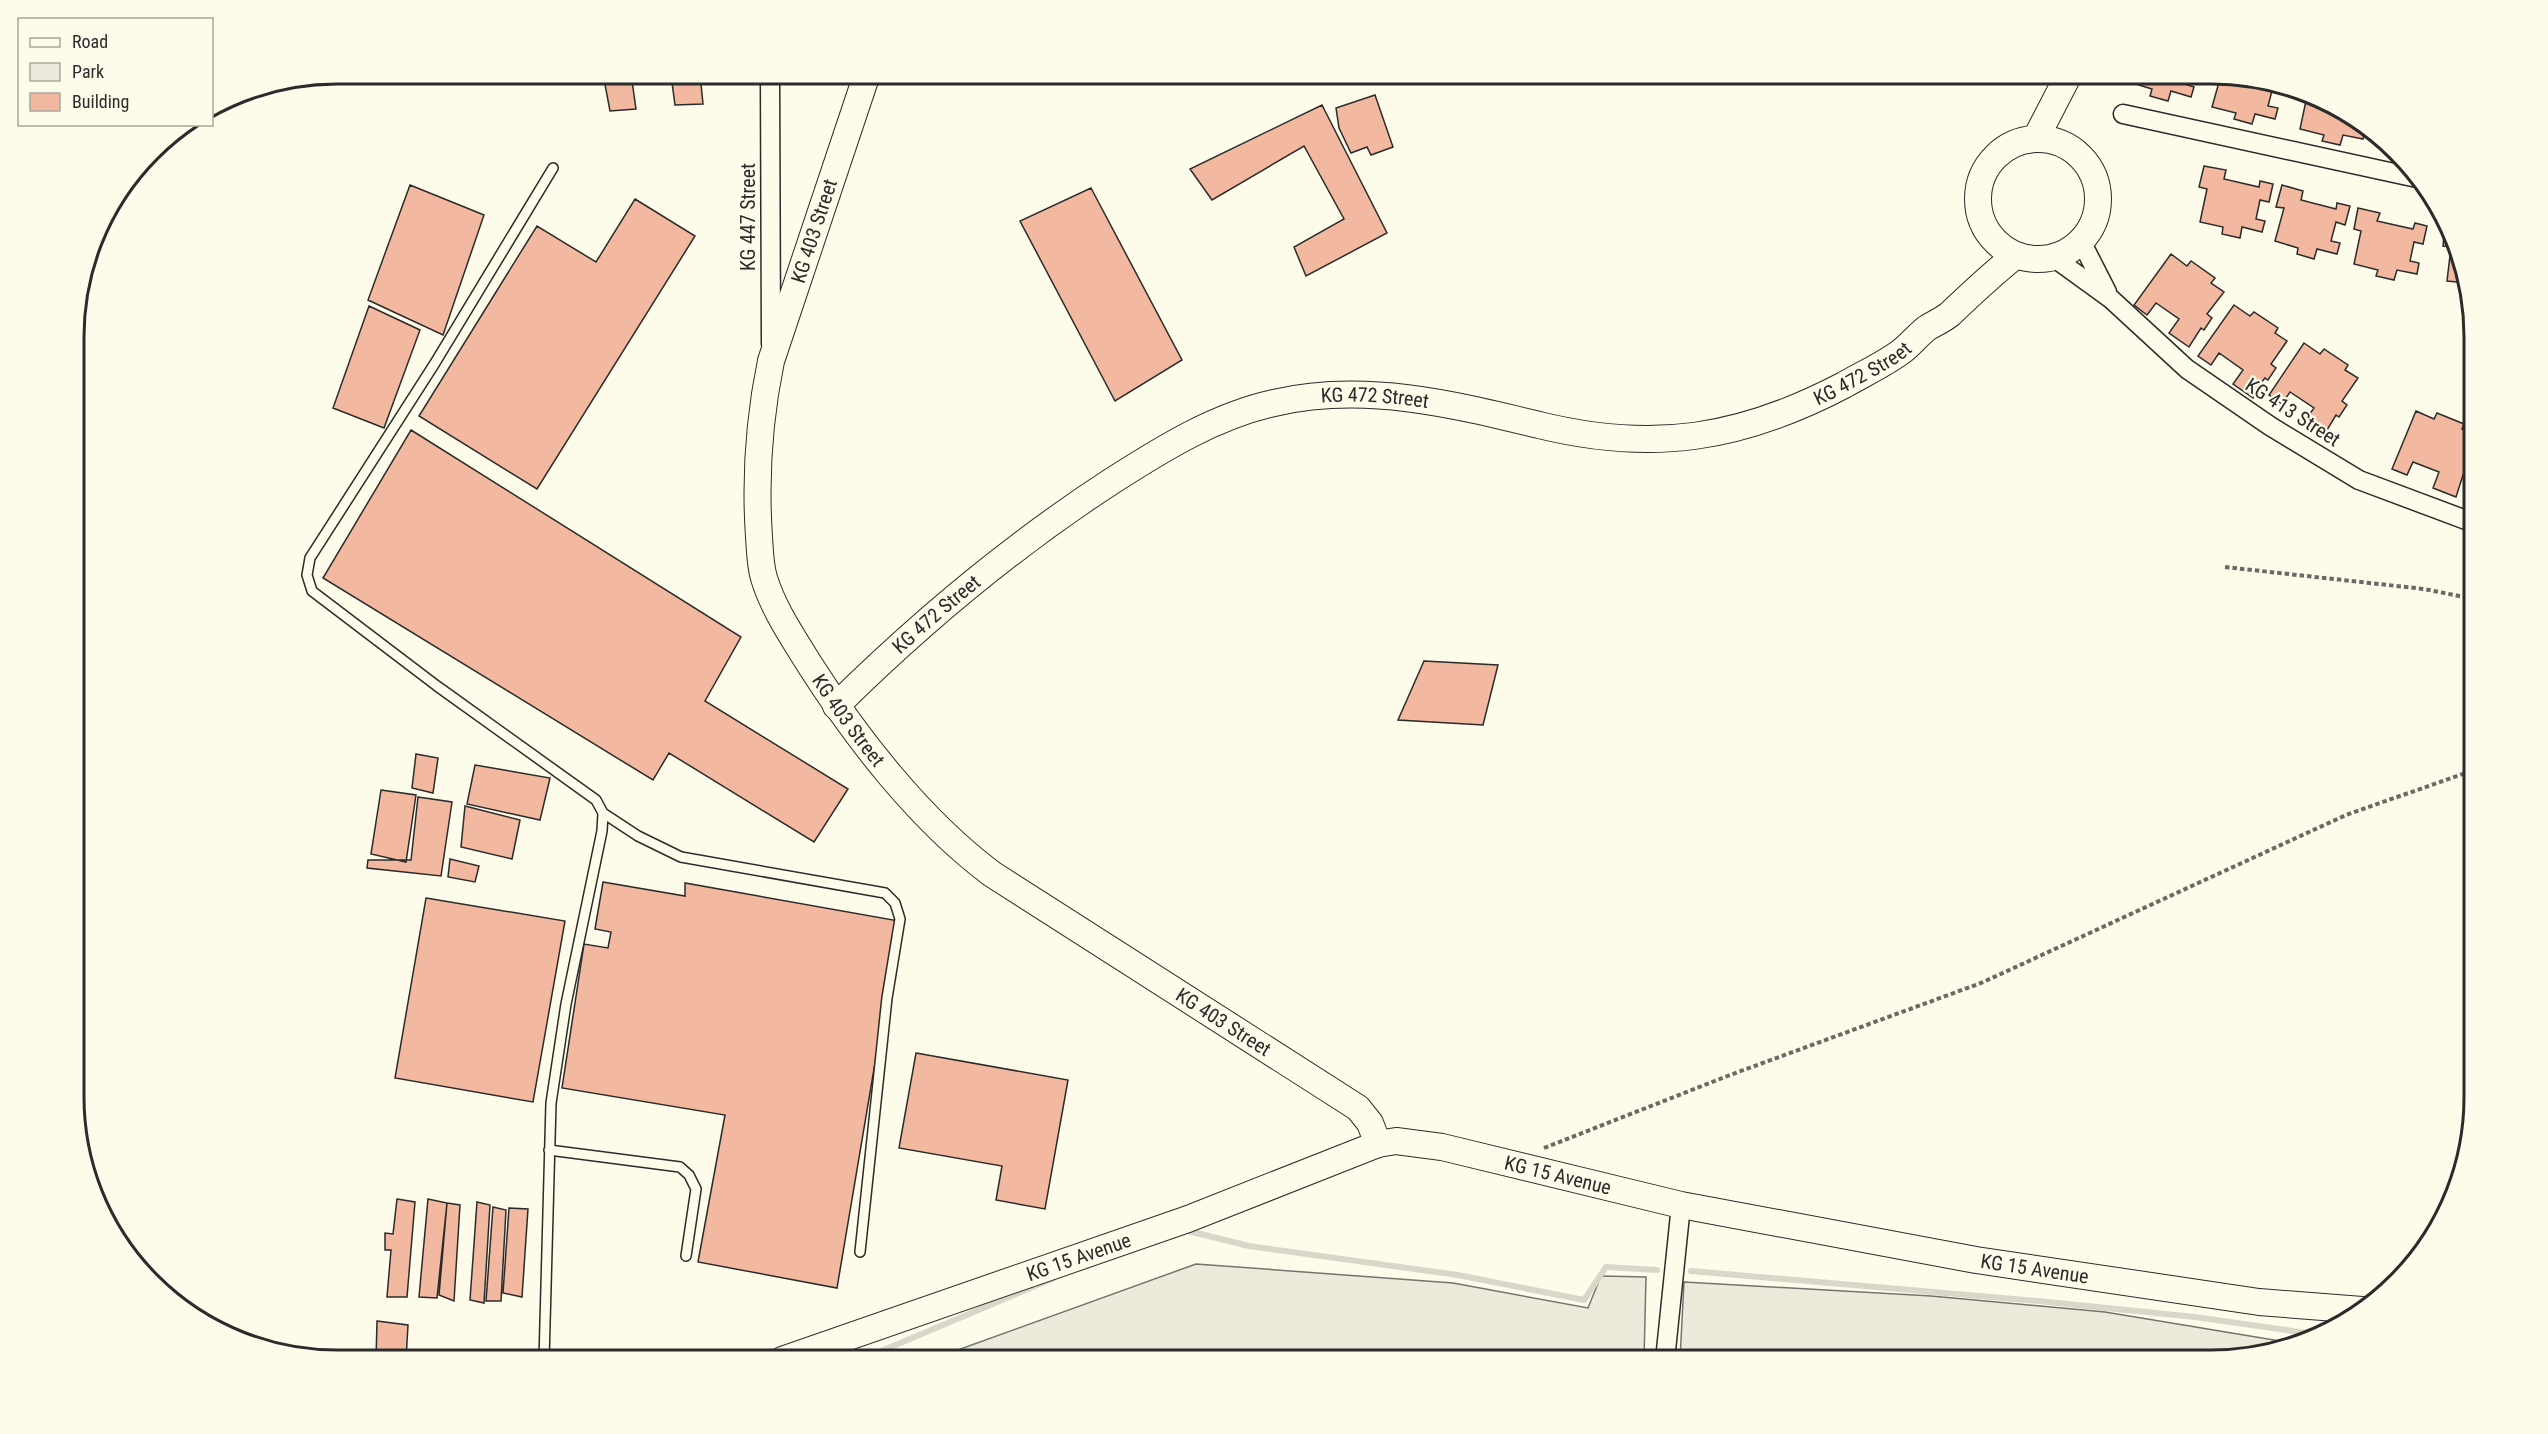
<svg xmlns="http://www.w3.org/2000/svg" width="2548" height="1434" font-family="'Roboto Condensed',sans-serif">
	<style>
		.green { fill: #ecebdb; stroke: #74746e; stroke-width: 1.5 }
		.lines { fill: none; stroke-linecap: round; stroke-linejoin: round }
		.stream { stroke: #d8d7c9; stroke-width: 6 }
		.building { fill: #f2b8a0; stroke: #2b2b2b; stroke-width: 1.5 }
		.lane-casing { stroke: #2b2b2b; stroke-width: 12 }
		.street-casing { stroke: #2b2b2b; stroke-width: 21 }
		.secondary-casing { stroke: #2b2b2b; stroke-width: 28 }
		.path { stroke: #6a6964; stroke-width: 4; stroke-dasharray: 4.5 3; stroke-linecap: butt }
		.lane { stroke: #fdfbea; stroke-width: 9 }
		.street { stroke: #fdfbea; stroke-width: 18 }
		.secondary { stroke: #fdfbea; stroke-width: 26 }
		.labels { text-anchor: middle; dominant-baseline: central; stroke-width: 4.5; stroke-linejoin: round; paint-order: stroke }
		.street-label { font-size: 20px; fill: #2b2b2b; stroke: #fdfbea }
		.rim { fill: none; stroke: #2b2b2b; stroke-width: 3 }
	</style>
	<rect width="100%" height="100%" fill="#fdfbea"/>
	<path class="green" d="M1196,1264L1453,1283L1588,1308L1601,1276L1646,1277L1644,1360H930Z
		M1684,1282L1931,1296L2105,1312L2286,1342L2228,1360H1680Z"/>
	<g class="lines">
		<path class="stream" d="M1184,1230L1249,1246L1458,1275L1584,1300L1606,1267L1657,1270
			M1691,1271L2038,1301L2195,1317L2314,1334
			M860,1360L1054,1278"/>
	</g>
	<path class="building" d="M414,74H454L416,82Z
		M603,74H631L636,109L610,111Z
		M700,74L703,104L675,105L671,75Z
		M2132,74H2188L2185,84L2194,87L2191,97L2171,91L2168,101L2150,96L2152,89L2129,82Z
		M2221,75L2284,84L2282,90L2273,87L2268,106L2278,108L2275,119L2255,114L2252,124L2234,119L2236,113L2212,107Z
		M2300,91L2342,109L2357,122L2356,126L2365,130L2363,139L2343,135L2340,145L2322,141L2324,135L2300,129L2307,96L2299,94Z
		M1375,95L1393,147L1371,155L1367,147L1351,153L1339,128L1336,108Z
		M1322,105L1387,233L1306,276L1294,247L1344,219L1304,146L1212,200L1190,169Z
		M2204,166L2226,170L2224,179L2259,187L2260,181L2273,184L2269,202L2260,200L2256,219L2265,221L2262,232L2242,227L2240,238L2222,234L2223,227L2200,222L2207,189L2199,187Z
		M410,185L484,215L443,335L368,300Z
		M2282,185L2303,191L2301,200L2336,209L2337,203L2350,206L2345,225L2336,222L2331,241L2340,243L2337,254L2317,249L2314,259L2297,254L2298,248L2275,241L2284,208L2276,207Z
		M1091,188L1182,360L1115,401L1020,221Z
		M635,199L695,236L537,489L419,416L537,226L596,262Z
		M2358,208L2380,213L2377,221L2413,229L2415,223L2427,226L2423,244L2414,242L2410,261L2419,263L2417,274L2397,270L2394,280L2376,276L2378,270L2354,264L2361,231L2354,229Z
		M2445,224L2461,253L2467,283L2447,281L2451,247L2443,246Z
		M2171,254L2187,266L2191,261L2215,278L2211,283L2224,292L2207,314L2212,318L2204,330L2201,328L2189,347L2169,333L2179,319L2156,303L2147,315L2134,305Z
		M2234,305L2250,316L2254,312L2278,328L2275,333L2287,341L2271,364L2276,368L2268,380L2265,378L2260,384L2253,398L2233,384L2243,370L2219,353L2211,365L2198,356Z
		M369,306L420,330L384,428L333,408Z
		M2304,343L2320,354L2324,349L2348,365L2345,370L2358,378L2342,401L2347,405L2339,417L2336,415L2324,435L2304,422L2314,408L2290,392L2282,404L2269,395Z
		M2416,411L2434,419L2437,413L2464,424L2462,429L2474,434L2465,461L2471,463L2465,477L2463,475L2456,497L2433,488L2439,472L2413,462L2407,475L2392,469Z
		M411,430L741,637L705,701L848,789L814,842L669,753L653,780L323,578Z
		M2474,470V498L2465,495Z
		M1424,661L1498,665L1483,725L1398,720Z
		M416,754L438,758L433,793L412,788Z
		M475,765L550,778L540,820L467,804Z
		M381,790L416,795L406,862L371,854Z
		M418,797L452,802L441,876L367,868L368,860H411Z
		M465,806L520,820L512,859L461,847Z
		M450,859L479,866L475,882L448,877Z
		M603,882L685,896V883L899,921L837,1288L698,1262L725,1115L562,1088L584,944L608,948L611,932L595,929Z
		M426,898L565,921L533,1102L395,1078Z
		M916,1053L1068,1080L1045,1209L996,1200L1002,1166L899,1148Z
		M397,1199L415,1202L407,1297H387L391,1250H385V1233L393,1234Z
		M428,1199L447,1203L437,1298L419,1297Z
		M477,1202L490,1205L484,1303L470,1300Z
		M447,1203L460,1205L454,1301L439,1295Z
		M493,1207L506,1210L501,1301H486Z
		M509,1208L528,1209L522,1297L503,1293Z
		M377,1321L408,1325L406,1360H376Z"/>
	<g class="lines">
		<g class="lane-casing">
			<path id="lane" d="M603,813L638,836L681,857L885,893L895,903L900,919L887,998L860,1252
				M549,1150L680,1167L689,1175L696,1189L686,1256
				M544,1360L551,1103L566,1004L602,831L603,813L596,800L437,686L312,591L307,575L310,558L435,363L553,168"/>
		</g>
		<g class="street-casing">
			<path id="street" d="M770,74L771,344
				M2123,114L2417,178
				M2081,241L2107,292
				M2053,257L2111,299L2187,369L2270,426L2359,480L2474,523
				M1665,1360L1681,1205"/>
		</g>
		<g class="secondary-casing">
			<g id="secondary">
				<path id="s1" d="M867,74L771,361C759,419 755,478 759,537C760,550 760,565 764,578C773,608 792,636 808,662C856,738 920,820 992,874L1358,1108L1370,1123L1378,1144"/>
				<path d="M2036,138L2069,74"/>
				<circle cx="2038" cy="199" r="60"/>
				<path id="s2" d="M836,706C921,622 1012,546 1112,481C1162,449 1215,416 1274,403C1363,382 1453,404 1539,425C1653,453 1741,439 1844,385C1863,374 1885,364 1902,351C1911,344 1918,335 1927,328C1935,323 1943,320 1950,314C1971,294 1992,274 2015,256"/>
				<path id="s3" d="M782,1360L1188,1219L1378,1144L1396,1141L1442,1147L1681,1205L1976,1260L2259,1302L2362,1310"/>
			</g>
		</g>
		<path class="path" d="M2225,567L2424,589L2474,599
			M1544,1148L1730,1075L1981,983L2346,815L2474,770"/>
		<use href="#lane" class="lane"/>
		<use href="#street" class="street"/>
		<use href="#secondary" class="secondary"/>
	</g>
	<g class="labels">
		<g class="street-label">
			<text transform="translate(748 217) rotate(-90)">KG 447 Street</text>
			<text transform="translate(814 231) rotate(-72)">KG 403 Street</text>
			<text stroke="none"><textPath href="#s2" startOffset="1143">KG 472 Street</textPath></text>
			<text stroke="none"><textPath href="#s2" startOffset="639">KG 472 Street</textPath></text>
			<text transform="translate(2293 412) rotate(33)">KG 413 Street</text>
			<text stroke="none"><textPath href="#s2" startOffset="136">KG 472 Street</textPath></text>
			<text stroke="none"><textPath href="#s1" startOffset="687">KG 403 Street</textPath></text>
			<text stroke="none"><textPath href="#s1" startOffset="1173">KG 403 Street</textPath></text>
			<text stroke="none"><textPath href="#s3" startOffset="818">KG 15 Avenue</textPath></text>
			<text stroke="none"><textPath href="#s3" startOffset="314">KG 15 Avenue</textPath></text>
			<text stroke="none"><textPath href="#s3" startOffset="1304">KG 15 Avenue</textPath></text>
		</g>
	</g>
	<path d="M0 0H2548V1434H0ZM337 84H2211A253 253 0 0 1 2464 337V1097A253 253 0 0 1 2211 1350H337A253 253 0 0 1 84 1097V337A253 253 0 0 1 337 84Z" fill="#fdfbea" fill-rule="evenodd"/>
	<path class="rim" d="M337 84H2211A253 253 0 0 1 2464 337V1097A253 253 0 0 1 2211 1350H337A253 253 0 0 1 84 1097V337A253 253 0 0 1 337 84Z"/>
	<rect x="18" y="18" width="195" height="108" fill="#fdfbea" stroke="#a9a89e" stroke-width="1.5"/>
	<rect x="30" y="38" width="30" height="9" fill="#fdfbea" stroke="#a9a89e" stroke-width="1.5"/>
	<text x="72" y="48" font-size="18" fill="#2b2b2b">Road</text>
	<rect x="30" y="63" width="30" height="18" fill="#ecebdb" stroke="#a9a89e" stroke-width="1.5"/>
	<text x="72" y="78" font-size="18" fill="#2b2b2b">Park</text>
	<rect x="30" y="93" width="30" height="18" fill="#f2b8a0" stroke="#a9a89e" stroke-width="1.5"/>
	<text x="72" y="108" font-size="18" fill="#2b2b2b">Building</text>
</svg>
